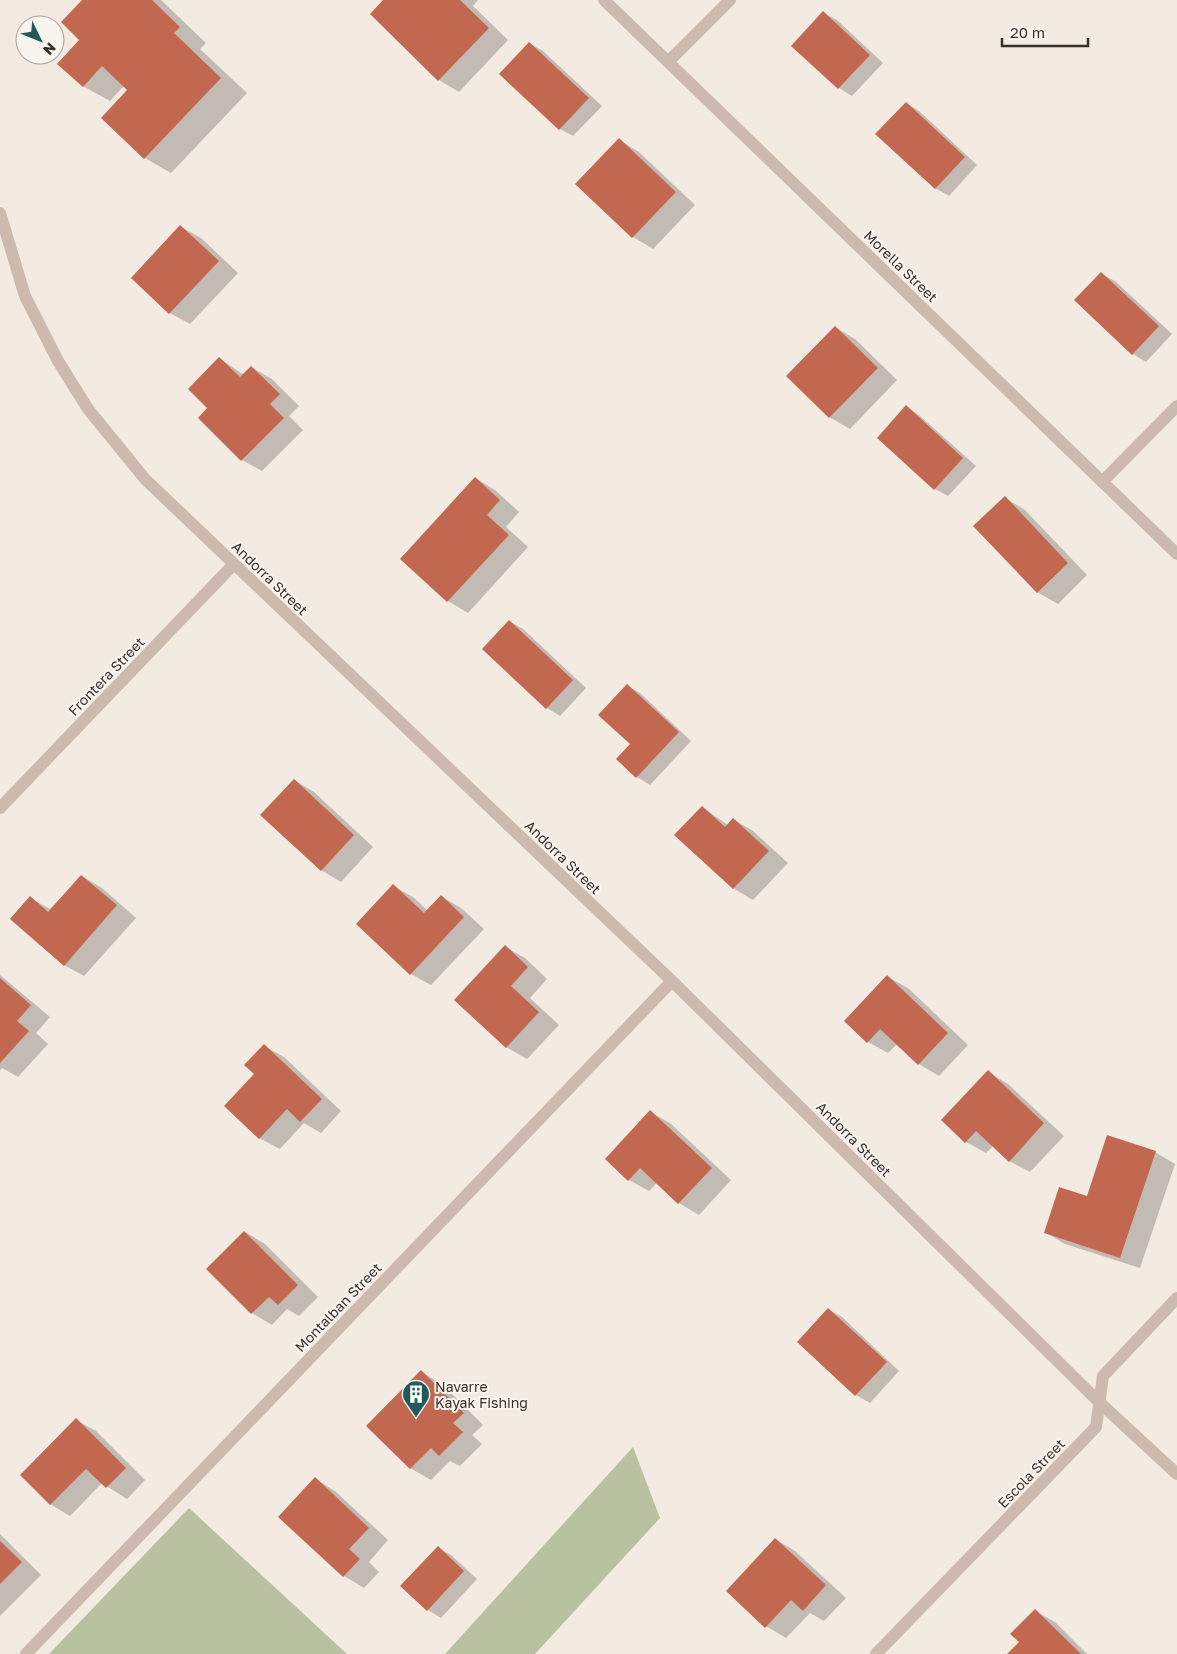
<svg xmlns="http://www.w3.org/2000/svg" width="1177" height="1654" font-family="'Golos Text',sans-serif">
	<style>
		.green { fill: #b8c2a1 }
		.shadow { fill: #0003 }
		.building { fill: #c26850 }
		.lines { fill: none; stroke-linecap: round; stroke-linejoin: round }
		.minor { stroke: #cbbaad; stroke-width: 12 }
		.labels { text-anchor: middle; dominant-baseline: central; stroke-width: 4; stroke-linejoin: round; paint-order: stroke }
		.street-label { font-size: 14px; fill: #3a302b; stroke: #faf4ee }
		.poi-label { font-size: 14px; fill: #3a302b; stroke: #faf4ee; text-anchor: start }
	</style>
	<rect width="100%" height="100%" fill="#f3eae1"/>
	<path class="green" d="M633,1447L660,1518L535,1654H445Z
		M189,1508L347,1654H49Z"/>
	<path class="shadow" d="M84,0H161L206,43L200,49L247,93L171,173L145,158L129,90L124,86L110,101L83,86L81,40Z
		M385,0H478L473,6L508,40L459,92L439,80Z
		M823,13L837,20L883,63L852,96L839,88L793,45Z
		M529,43L543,51L602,106L573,136L560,129Z
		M906,103L919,111L977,165L949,196L935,188Z
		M619,140L639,152L695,205L653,249L633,237L577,184Z
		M181,227L201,238L238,273L190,324L170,313Z
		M1101,274L1115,281L1172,334L1146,362L1133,354Z
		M835,327L855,339L897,380L850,429L829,417Z
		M219,358L244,375L251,367L272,379L299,406L289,416L303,430L262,471L242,460L209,408Z
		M906,407L919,415L976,466L948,496L935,489Z
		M475,478L495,490L519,512L506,527L528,547L468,613L448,601L401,559Z
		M1005,498L1025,510L1087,575L1058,604L1037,592Z
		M509,621L523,629L586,688L560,716L547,708Z
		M627,686L640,693L691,741L650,785L637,777L618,759L631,744Z
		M294,780L314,792L373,847L341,882L321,870Z
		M702,807L728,825L733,819L753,831L788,863L753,900L733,888Z
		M82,876L102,888L136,918L84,976L64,965L30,898L50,909Z
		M393,886L413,897L428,911L441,896L461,908L484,929L431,985L411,974Z
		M505,947L525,958L547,979L530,998L559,1025L527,1059L506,1047Z
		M0,975L50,1017L36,1033L48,1044L18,1077L2,1068L0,1071Z
		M888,977L908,988L968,1045L939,1076L919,1064L897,1044L888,1053L868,1042Z
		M264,1046L284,1057L341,1111L321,1133L304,1123L280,1149L259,1138L256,1074Z
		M988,1072L1008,1084L1064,1136L1030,1172L1009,1161L993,1146L986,1153L966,1142L943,1120Z
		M650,1112L670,1123L731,1180L699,1215L679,1203L657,1183L649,1191L629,1180Z
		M1155,1152L1175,1164L1140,1268L1065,1244L1045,1232L1087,1197Z
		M245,1232L265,1244L318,1297L299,1316L287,1309L272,1325L252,1313L207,1269Z
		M829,1310L842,1317L899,1371L870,1403L856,1395L799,1341Z
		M421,1372L442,1384L483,1425L472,1435L482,1444L460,1466L450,1461L431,1480L410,1468Z
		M76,1420L96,1431L145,1480L127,1499L102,1483L70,1516L50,1504Z
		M315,1479L335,1491L388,1540L369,1562L379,1572L364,1588L344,1576L280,1517Z
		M0,1534L41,1575L0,1616Z
		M775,1539L795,1551L846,1598L824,1621L810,1613L786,1638L766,1626Z
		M438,1548L451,1555L477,1579L441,1618L428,1610Z
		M1035,1611L1055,1622L1087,1654H1009L1020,1642Z"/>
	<path class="building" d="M82,0H152L180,27L174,33L221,78L144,159L101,118L127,90L102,66L83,87L57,64L79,40L61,22Z
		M383,0H460L489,28L438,81L370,14Z
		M823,11L870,55L838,89L791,46Z
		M529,42L589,98L559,130L499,74Z
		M906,102L965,157L935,189L875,134Z
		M619,138L676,192L632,238L575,184Z
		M180,225L219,261L169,314L131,278Z
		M1101,272L1159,326L1132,355L1074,300Z
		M835,326L878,368L829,418L786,376Z
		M219,357L240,377L251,366L280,394L270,404L284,418L241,461L198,418L207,408L188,389Z
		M906,405L963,458L934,490L877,438Z
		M475,477L500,500L487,515L509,535L447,602L400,559Z
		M1005,496L1068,563L1037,593L973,526Z
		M509,620L573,680L546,709L482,649Z
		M627,684L679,732L636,778L616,759L630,744L598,715Z
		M294,779L354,835L321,871L260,815Z
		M702,806L725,827L733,818L769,851L733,889L674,835Z
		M81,875L117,905L64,966L10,919L30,896L48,912Z
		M393,884L424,913L441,895L464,917L410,975L356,924Z
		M505,945L528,967L511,986L539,1012L506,1048L454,1000Z
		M887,975L948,1033L918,1065L880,1029L867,1043L844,1021Z
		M0,978L31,1005L17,1021L29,1031L0,1063Z
		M264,1044L322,1099L300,1122L287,1109L259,1139L224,1106L254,1074L244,1065Z
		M988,1070L1044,1123L1009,1162L976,1131L965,1143L941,1120Z
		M650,1110L712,1168L678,1204L640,1168L628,1181L605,1159Z
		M1107,1135L1156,1151L1120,1258L1044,1233L1059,1187L1087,1196Z
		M244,1231L298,1285L278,1305L269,1297L251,1314L206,1269Z
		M828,1308L887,1362L855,1396L797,1342Z
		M421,1370L464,1413L453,1423L463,1432L439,1456L431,1448L410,1469L366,1426Z
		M76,1418L126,1468L106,1488L86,1469L50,1505L20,1475Z
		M315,1477L369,1528L349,1549L360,1559L343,1577L278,1517Z
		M775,1538L826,1585L803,1611L791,1600L765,1628L726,1591Z
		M0,1541L22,1562L0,1584Z
		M438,1546L464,1571L427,1611L400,1586Z
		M1035,1609L1081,1654H1007L1019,1642L1010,1634Z"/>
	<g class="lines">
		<path class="minor" d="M604,0L1177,554
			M668,62L730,0
			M0,213L25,296L58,361L88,409L145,479L672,981L1099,1402L1177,1474
			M1102,482L1177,406
			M0,808L234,564
			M26,1654L672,981
			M876,1654L1096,1427L1103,1376L1177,1298"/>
	</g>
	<defs>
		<g id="building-pin" transform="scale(1.4375)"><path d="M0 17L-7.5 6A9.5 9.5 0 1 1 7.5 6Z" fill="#22595b" stroke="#faf4ee"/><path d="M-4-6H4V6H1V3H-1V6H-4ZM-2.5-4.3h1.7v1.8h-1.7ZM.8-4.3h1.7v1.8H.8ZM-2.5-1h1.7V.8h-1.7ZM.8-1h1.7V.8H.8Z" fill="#fff"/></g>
	</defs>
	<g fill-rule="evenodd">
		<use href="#building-pin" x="416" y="1394"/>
	</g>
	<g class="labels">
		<g class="street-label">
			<text transform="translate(901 266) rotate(44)">Morella Street</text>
			<text transform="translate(270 578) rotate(44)">Andorra Street</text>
			<text transform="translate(106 676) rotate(-46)">Frontera Street</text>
			<text transform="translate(563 857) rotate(44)">Andorra Street</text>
			<text transform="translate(854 1139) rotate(45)">Andorra Street</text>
			<text transform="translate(338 1307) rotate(-46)">Montalban Street</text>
			<text transform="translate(1031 1473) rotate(-46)">Escola Street</text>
		</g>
		<g class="poi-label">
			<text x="435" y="1386">Navarre<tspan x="435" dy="16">Kayak Fishing</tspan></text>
		</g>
	</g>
	<g transform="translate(40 40) rotate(133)"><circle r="24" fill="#faf4ee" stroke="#ada6a0"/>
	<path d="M0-4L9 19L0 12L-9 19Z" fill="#22595b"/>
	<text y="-8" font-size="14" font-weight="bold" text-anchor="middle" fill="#3a302b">N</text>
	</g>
	<path d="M1002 38v8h86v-8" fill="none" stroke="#3a302b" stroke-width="2.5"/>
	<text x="1010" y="38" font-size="15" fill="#3a302b" stroke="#faf4ee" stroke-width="4" paint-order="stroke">20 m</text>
</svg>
